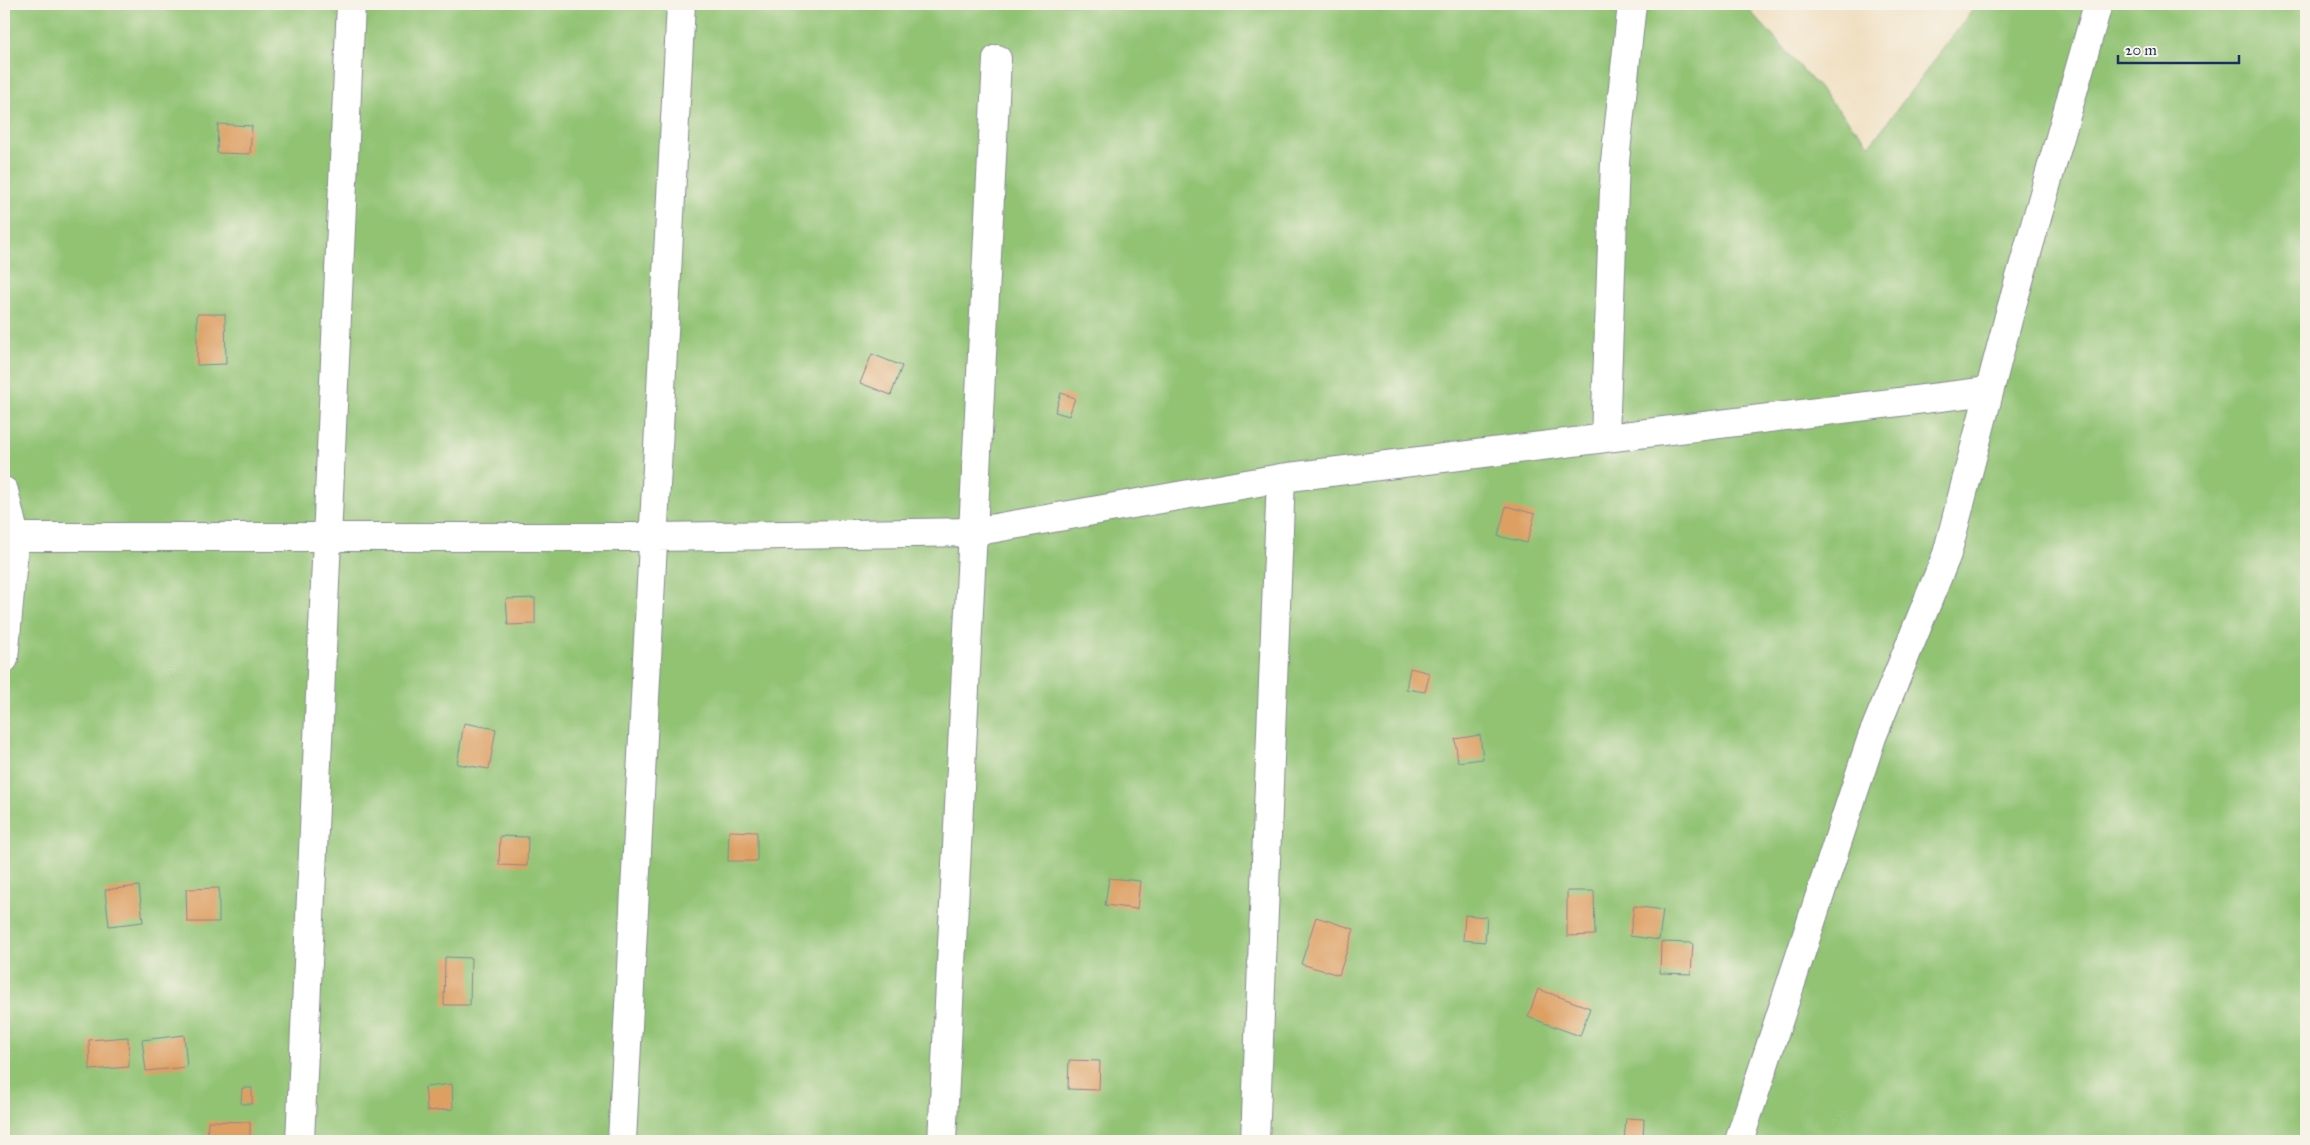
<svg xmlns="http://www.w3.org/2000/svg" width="2310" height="1145" font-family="'IM FELL Great Primer',serif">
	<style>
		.green { fill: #91c373; stroke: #567968 }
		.building { fill: #dd9f62 }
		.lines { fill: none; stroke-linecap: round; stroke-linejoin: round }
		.minor-casing { stroke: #868890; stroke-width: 30 }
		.minor { stroke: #fff; stroke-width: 28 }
	</style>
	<rect width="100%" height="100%" fill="#f7f3e8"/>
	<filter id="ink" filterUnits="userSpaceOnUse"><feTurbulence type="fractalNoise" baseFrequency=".02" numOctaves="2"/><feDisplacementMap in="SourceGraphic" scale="10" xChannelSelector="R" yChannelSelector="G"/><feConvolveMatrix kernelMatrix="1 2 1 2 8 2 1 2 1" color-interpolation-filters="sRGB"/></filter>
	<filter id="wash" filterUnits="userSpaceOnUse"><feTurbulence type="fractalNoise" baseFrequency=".0096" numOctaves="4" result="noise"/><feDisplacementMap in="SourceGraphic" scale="20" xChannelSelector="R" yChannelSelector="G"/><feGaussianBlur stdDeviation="1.12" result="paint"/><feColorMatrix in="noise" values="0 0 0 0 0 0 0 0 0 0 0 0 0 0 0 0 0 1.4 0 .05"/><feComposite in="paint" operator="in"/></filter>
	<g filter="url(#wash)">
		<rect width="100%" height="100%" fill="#f0e0c2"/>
		<path class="green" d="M4,4H1744L1870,145L1977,4H2306V1141H4Z"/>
		<g id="blocks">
			<path class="building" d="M218,124L252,126L250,154L217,153Z
				M197,314H225L226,364L197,365Z
				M872,354L902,366L891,395L860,383Z
				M1061,393L1075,398L1069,416L1055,412Z
				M1506,506L1535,514L1527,543L1498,536Z
				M535,598V624L508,625L506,599Z
				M1410,668L1430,673L1425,692L1406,689Z
				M464,723L496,729L489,769L457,764Z
				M1480,735L1483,759L1458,762L1455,739Z
				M729,831L757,832V861H728Z
				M500,836L528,837L527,866L499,865Z
				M1109,878L1140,881L1137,909L1105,905Z
				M139,886L143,922L109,926L105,890Z
				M219,888V922H187L186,889Z
				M1567,891H1594L1595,935L1567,936Z
				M1634,906L1663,910L1659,940L1630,936Z
				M1465,915L1487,917L1485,942L1463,940Z
				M1316,917L1354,929L1339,975L1301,964Z
				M1661,942L1693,943L1691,974L1660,973Z
				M445,957L471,958L470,1005H444Z
				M1538,989L1590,1008L1580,1036L1528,1017Z
				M184,1035L187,1067L146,1071L142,1040Z
				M128,1037L129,1067L90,1070L89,1040Z
				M1069,1060L1100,1061L1099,1090L1068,1089Z
				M452,1084L453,1109L427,1111L425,1087Z
				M242,1088H252V1104H241Z
				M1626,1118L1644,1119L1643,1141H1624Z
				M208,1121L250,1122V1141H207Z"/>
		</g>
	</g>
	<g filter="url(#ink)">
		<use href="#blocks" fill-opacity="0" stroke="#868890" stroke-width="1"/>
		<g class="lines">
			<g class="minor-casing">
				<path id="minor" d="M1605,438L1615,161L1632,4
					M1281,478L1989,391
					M4,491L15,537L4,659
					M15,537H655L973,532L1281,478L1255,1141
					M300,1141L351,4
					M622,1141L681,4
					M942,1141L997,59
					M1739,1141L1872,737L1947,554L2009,316L2098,4"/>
			</g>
			<use href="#minor" class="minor"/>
		</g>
	</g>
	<rect width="2310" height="1145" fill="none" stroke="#f7f3e8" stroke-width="20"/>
	<path d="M2118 55v8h121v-8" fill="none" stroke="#1b2f5e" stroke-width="2.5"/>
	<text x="2125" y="55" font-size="15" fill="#1b2f5e" stroke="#f7f3e8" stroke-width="4" paint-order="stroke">20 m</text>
</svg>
